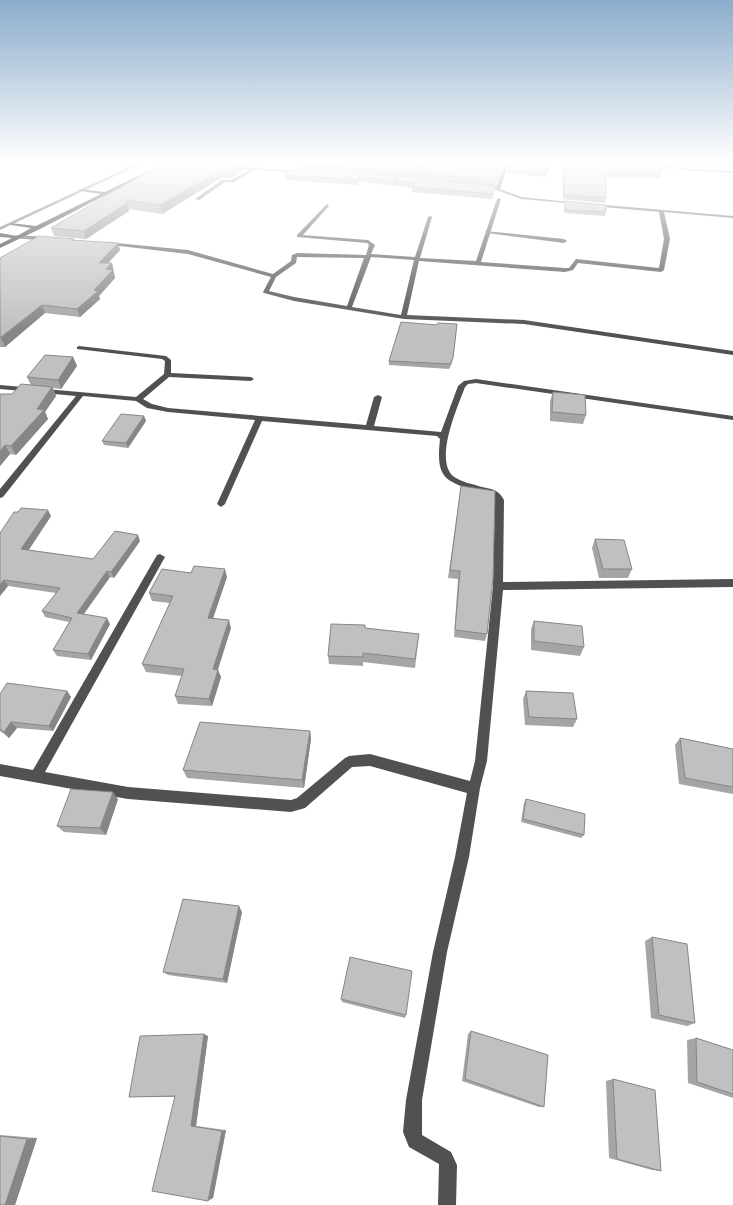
<svg xmlns="http://www.w3.org/2000/svg" width="733" height="1205" font-family="Raleway,sans-serif">
	<style>
		.lines { fill: none; stroke-linecap: round; stroke-linejoin: round }
		.service { fill: #515151; fill-rule: evenodd }
		.minor { fill: #515151; fill-rule: evenodd }
		.secondary { fill: #1e1e1e; fill-rule: evenodd }
		.wall { fill: #a5a5a5 }
		.shaded-wall { fill: #868686 }
		.building { fill: #c0c0c0; stroke: #868686 }
	</style>
	<rect width="100%" height="100%" fill="#fff"/>
	<g class="lines">
		<path class="service" d="M251,169L254,170L234,182H225L199,200L195,199L222,180H231Z
			M421,171L423,172L418,180L414,181Z
			M485,231L564,239L567,241L564,243L487,233Z"/>
		<path class="minor" d="M138,163H143L0,230V227Z
			M505,163H509L500,189L522,197L579,203L577,204L521,199L494,189L479,187L481,185L496,187Z
			M230,166L300,171L302,172L300,173L229,168Z
			M677,168L733,171V173L678,170Z
			M499,198L501,199L481,262L565,268H569L576,259L659,268L664,239L659,212L592,206L594,204L733,216V218L664,212L670,239L664,270L661,272L578,263L573,270L565,272L419,261L407,315L524,320L733,351V355L524,324L404,319L294,301L264,293L263,292L271,277L188,254L103,244L106,242L188,250L273,274L291,261L292,255L297,253L366,255L369,245L367,243L297,237V235L327,204L329,206L303,235L368,240L375,245L371,254L415,257L428,217L430,216L432,217L420,258L476,261L497,199ZM297,257L364,258L347,306L294,297L269,291L276,277L296,263ZM371,257L414,260L401,315L352,307Z
			M16,235L47,237L50,239L47,241L14,238Z
			M79,346L166,356L171,360V373L251,377L254,379L251,381L169,377L143,399L152,404L168,408L366,425L374,397L378,395L382,397L374,426L441,432L458,386L464,381L476,379L733,416V420L476,383L468,384L465,387C458,406 434,459 453,476C460,482 473,484 482,487C492,489 499,490 504,500L503,582L733,579V587L503,590L487,761L480,788L469,857L447,952L422,1100V1135L451,1152L457,1165L456,1205H438L439,1164L409,1147L403,1132L406,1100L433,952L455,857L467,793L370,766L352,767L305,808L291,812L128,799L0,776V764L33,770L157,555L160,554L165,557L45,772L128,787L291,800L297,798L345,758L349,756L370,754L470,781L475,761L493,586L495,498C490,494 484,493 477,491C443,481 436,477 440,439L437,436L262,421L225,504L221,507L217,504L255,420L168,412L147,408L136,401L83,396L3,497L0,498V489L76,396L0,389V385L136,397L164,374L165,361L162,359L77,349V347Z"/>
		<path class="secondary" d="M164,163H168L40,229L0,248V244L12,238L0,237V233L17,236L31,228L11,225V223L36,226L101,194L81,191L79,189L105,192Z"/>
	</g>
	<path class="wall" d="M166,163H258L250,167L241,166L242,172L230,178H221L162,214L129,209V211L86,239L54,236L51,228Z
		M300,163H503L495,186L422,178V173L423,171L421,169L415,177L335,170H297V165Z
		M510,163H551L545,177L507,174Z
		M562,163H718L719,164L717,168L671,167L670,170L660,169L661,174L660,178H606V198L605,203L563,199Z
		M290,170L398,180L495,186L492,199L412,192V188L397,186V182L395,186L359,181L358,185L286,180L285,175Z
		M564,201L606,212L605,216L564,213Z
		M74,239V241L118,243L120,250L108,263H112L115,278L99,296L100,299L80,317L45,313L5,347H0V258Z
		M457,324L452,363L449,369L389,365V361L437,325Z
		M73,357L77,366L61,389L53,388L56,396L45,412L48,419L16,455L10,454L0,466V394H12L31,385L27,377Z
		M553,392L586,415L583,424L550,421V401Z
		M144,416L146,421L128,448L104,445L102,441Z
		M461,486L487,634L485,641L454,637L458,579L448,578Z
		M51,516L29,550L93,559L140,541L114,578L110,577L84,614L110,624L91,660L57,656L53,650L69,622L45,617L42,611L56,593L8,586L0,596V533Z
		M595,539L632,569L628,578H599L592,548Z
		M227,577L213,619L231,628L218,670L221,677L212,706L178,704L175,696L182,676L146,672L142,664L170,603L152,601L149,593Z
		M534,621L584,647L580,656L531,650V629Z
		M365,628L419,634L415,668L363,662V666L329,664L328,656Z
		M67,691L71,697L53,731L17,728L9,738L0,731V694Z
		M526,691L577,719L573,727L525,725L523,699Z
		M310,731L311,739L304,788L187,778L183,770Z
		M680,738L733,749V794L679,784L675,745Z
		M118,799L106,835L64,832L57,826Z
		M526,799L584,835L581,838L521,822L524,803Z
		M242,912L227,983L168,975L163,972Z
		M652,937L695,1023L687,1026L651,1018L645,941Z
		M341,999L406,1015L405,1018L342,1002Z
		M471,1031L544,1107H539L462,1081L468,1034Z
		M208,1036L196,1126L226,1130L213,1198L175,1097H129Z
		M696,1038L733,1050V1098L688,1083L687,1040Z
		M613,1079L661,1171L652,1170L609,1158L606,1081Z
		M0,1135L37,1138L15,1205H0Z"/>
	<path class="shaded-wall" d="M249,163H258L250,167Z
		M502,163H503L495,186V181Z
		M550,163H551L545,177V172Z
		M241,164L242,172L230,178L229,170Z
		M421,165V169L415,177V172Z
		M220,171L221,178L162,214L160,205Z
		M398,176V181L395,186V181Z
		M127,203L129,211L86,239L84,231Z
		M118,243L120,250L101,271L99,263Z
		M112,263L115,278L99,296L100,299L80,317L77,309L94,290L106,269Z
		M42,305L45,313L5,347L1,338Z
		M73,357L77,366L61,389L58,380Z
		M52,387L56,396L45,412L48,419L16,455L11,446Z
		M144,416L146,421L128,448L126,443Z
		M5,445L10,454L0,466V451Z
		M48,510L51,516L25,555L21,549Z
		M138,535L140,541L114,578L111,572Z
		M225,569L227,577L210,626L208,618Z
		M107,571L110,577L80,619L77,613Z
		M4,580L8,586L0,596V585Z
		M107,618L110,624L91,660L88,654Z
		M229,620L231,628L215,677L213,669Z
		M218,670L221,677L212,706L209,699Z
		M67,691L71,697L53,731L49,726Z
		M11,722L17,728L9,738L4,732Z
		M310,731L311,739L304,788L302,780Z
		M113,792L118,799L106,835L100,828Z
		M239,906L242,912L227,983L223,979Z
		M204,1034L208,1036L196,1126H191Z
		M226,1130L213,1198L208,1201L222,1131Z
		M37,1138L15,1205H5L27,1139Z"/>
	<path class="building" d="M166,163H232L241,164L229,170L220,171L160,205L126,200L127,203L84,231L51,228L153,169Z
		M300,163H502L495,181L422,173L425,167L421,165L415,172L335,166L297,165Z
		M510,163H550L545,172L508,170Z
		M563,163H670L671,166L658,165L661,174H606V198L564,195Z
		M684,163H718L719,164Z
		M290,170L335,171L398,176L395,181L359,177L358,180L285,175Z
		M399,176L495,186L492,194L412,187L416,183L397,181Z
		M564,201L606,205V212L565,210Z
		M39,236L74,239L71,240L118,243L99,263H112L106,269L113,270L94,290L98,291L77,309L42,305L0,338V258Z
		M401,322L437,325L438,323L457,324L453,358L450,364L389,361Z
		M45,355L73,357L58,380L27,377Z
		M21,384L52,387L37,409L44,410L11,446L5,445L0,451V394H12Z
		M553,392L585,395L586,415L552,412Z
		M121,414L144,416L126,443L102,441Z
		M461,486L495,491L493,578L487,634L455,630L460,571L450,570Z
		M21,508L48,510L21,549L93,559L115,531L138,535L111,572L107,571L77,613L107,618L88,654L53,650L72,618L42,611L60,588L4,580L0,585V533L14,512H18Z
		M595,539L624,540L632,569H603Z
		M194,566L225,569L208,618L229,620L213,669L218,670L209,699L175,696L184,669L142,664L173,596L149,593L162,569L191,573Z
		M534,621L582,626L584,647L534,641Z
		M331,624L365,625V628L419,634L415,659L363,653V657L328,656Z
		M7,683L67,691L49,726L11,722L4,732L0,729V694Z
		M526,691L573,693L577,719L529,717Z
		M200,722L310,731L302,780L183,770Z
		M680,738L733,749V787L685,778Z
		M71,789L113,792L100,828L57,826Z
		M526,799L585,814L584,835L523,819Z
		M183,899L239,906L223,979L163,972Z
		M652,937L687,944L695,1023L659,1015Z
		M350,957L412,971L406,1015L341,999Z
		M471,1031L548,1055L544,1107L465,1079Z
		M204,1034L191,1126L222,1131L208,1201L152,1191L175,1096L129,1097L140,1036Z
		M696,1038L733,1050V1094L697,1082Z
		M613,1079L655,1090L661,1171L617,1159Z
		M0,1136L27,1139L5,1205H0Z"/>
	<linearGradient id="sky" x2="0" y2="1"><stop stop-color="#8baccb"/><stop offset="0.49" stop-color="#fff"/><stop offset="1" stop-color="#fff" stop-opacity="0"/></linearGradient>
	<rect width="733" height="331" fill="url(#sky)"/>
</svg>
